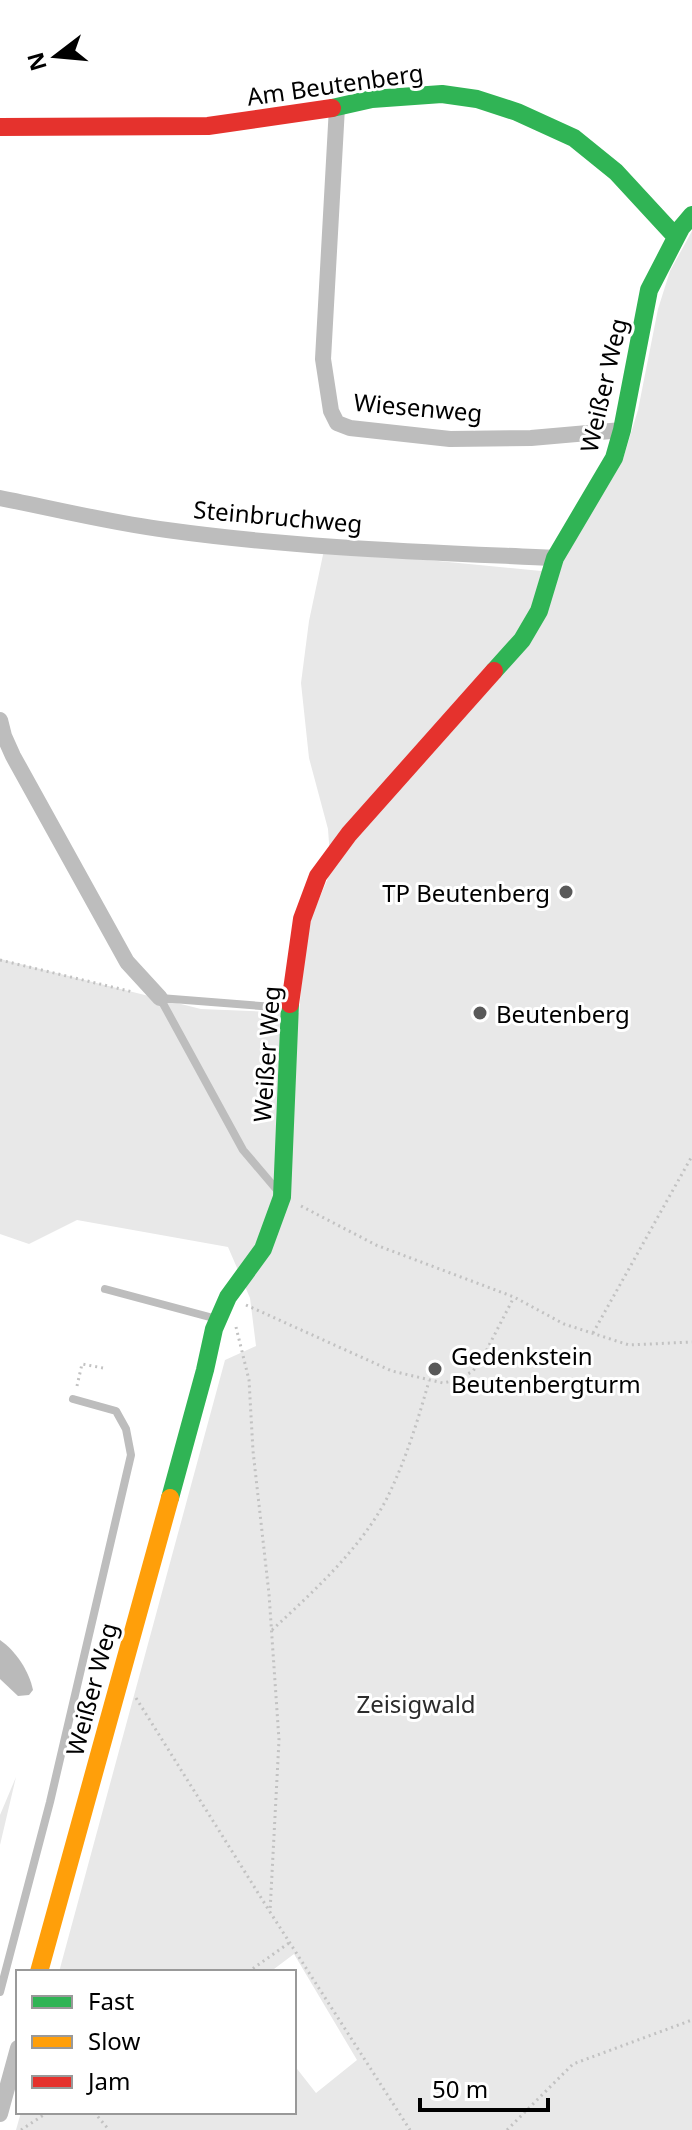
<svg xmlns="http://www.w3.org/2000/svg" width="692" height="2130" font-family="'Noto Sans',sans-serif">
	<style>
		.green { fill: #e8e8e8 }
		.water { fill: #bababa }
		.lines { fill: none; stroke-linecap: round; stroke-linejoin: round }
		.path { stroke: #c2c2c2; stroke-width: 3; stroke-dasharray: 2 4; stroke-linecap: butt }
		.lane { stroke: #bdbdbd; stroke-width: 8 }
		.street { stroke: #bdbdbd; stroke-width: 16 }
		.fast { stroke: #30b455; stroke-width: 18 }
		.slow { stroke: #ff9f0a; stroke-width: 18 }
		.jam { stroke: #e5322d; stroke-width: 18 }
		.poi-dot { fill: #595959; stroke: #fff; stroke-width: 3 }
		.labels { text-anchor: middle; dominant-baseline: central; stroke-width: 6; stroke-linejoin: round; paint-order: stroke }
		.street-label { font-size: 24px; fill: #000; stroke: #fff }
		.poi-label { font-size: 24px; fill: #000; stroke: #fff; text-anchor: start }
		.park-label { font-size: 24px; fill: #2c2c2c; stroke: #fff }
	</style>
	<rect width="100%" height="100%" fill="#fff"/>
	<path class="green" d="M692,231V2130H16L21,2112H294V2065L316,2093L357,2060L294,1954L270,1972H59L225,1360L256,1346L250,1298L228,1247L77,1220L29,1244L0,1234V959L201,1009L299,1013L306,930L331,871L328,829L309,758L301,683L309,621L324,550L541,571L623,459L638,410L658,309L670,271Z
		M16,1777L0,1845V1815Z"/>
	<path class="water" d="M0,1640C16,1651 29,1671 33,1690L29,1695L18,1696L0,1679Z"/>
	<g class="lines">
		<path class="path" d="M0,960L133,992
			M301,1206L376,1245L514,1297L564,1324L629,1345L692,1342
			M246,1305L392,1371L443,1383L457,1380L473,1371L483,1357L514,1297
			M236,1327L249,1380L253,1451L269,1594L279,1740L270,1912
			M593,1333L692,1156
			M77,1386L82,1364L103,1368
			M272,1630C313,1592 358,1551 385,1502C405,1463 417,1423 429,1381
			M136,1698L270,1912L410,2130
			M248,1972L289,1943
			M94,2112L109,2130
			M21,2130L48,2112
			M507,2130L573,2064L692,2020"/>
		<path class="lane" d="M160,998L243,1150L277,1190
			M160,998L287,1008
			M105,1289L217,1319
			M0,1992L50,1802L131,1455L126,1429L116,1411L73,1399"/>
		<path class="street" d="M337,107L323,359L331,411L337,423L350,428L450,439L531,438L622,430
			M0,498C56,509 111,523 167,530C296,548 426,552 555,558
			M0,720L4,736L13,756L127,962L160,998
			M0,2114L18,2048"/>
		<path class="fast" d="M332,108L372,99L442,94L477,99L517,112L574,138L616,172L676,237
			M494,671L522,640L539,611L555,558L614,458L622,430L649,290L681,228L692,215
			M170,1498L205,1370L214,1329L228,1297L263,1249L282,1197L290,1004"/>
		<path class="slow" d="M39,1972L170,1498"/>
		<path class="jam" d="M0,127L208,126L332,108
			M290,1004L302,919L318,876L349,834L494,671"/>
	</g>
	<g class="poi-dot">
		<circle cx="566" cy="892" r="8"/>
		<circle cx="480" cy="1013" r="8"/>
		<circle cx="435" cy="1369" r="8"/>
	</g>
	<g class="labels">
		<g class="street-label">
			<text transform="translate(335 84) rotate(-8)">Am Beutenberg</text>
			<text transform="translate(603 385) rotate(-77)">Weißer Weg</text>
			<text transform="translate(418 407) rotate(5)">Wiesenweg</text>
			<text transform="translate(278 516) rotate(5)">Steinbruchweg</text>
			<text transform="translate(266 1054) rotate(-86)">Weißer Weg</text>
			<text transform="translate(91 1689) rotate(-75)">Weißer Weg</text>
		</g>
		<g class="poi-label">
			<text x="550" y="892" text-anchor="end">TP Beutenberg</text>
			<text x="496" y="1013">Beutenberg</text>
			<text x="451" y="1355">Gedenkstein<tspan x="451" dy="28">Beutenbergturm</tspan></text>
		</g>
		<g class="park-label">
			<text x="416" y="1703">Zeisigwald</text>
		</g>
	</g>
	<rect x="16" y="1970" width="280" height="144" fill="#ffffff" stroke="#999999" stroke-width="2"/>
	<rect x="32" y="1996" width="40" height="12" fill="#30b455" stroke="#999999" stroke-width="2"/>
	<text x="88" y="2010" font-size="24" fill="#000000">Fast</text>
	<rect x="32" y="2036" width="40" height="12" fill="#ff9f0a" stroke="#999999" stroke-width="2"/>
	<text x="88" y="2050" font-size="24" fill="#000000">Slow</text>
	<rect x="32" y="2076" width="40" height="12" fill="#e5322d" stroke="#999999" stroke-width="2"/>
	<text x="88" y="2090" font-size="24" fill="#000000">Jam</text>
	<g transform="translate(56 56) rotate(254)" stroke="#ffffff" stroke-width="6" paint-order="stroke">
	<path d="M0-6L14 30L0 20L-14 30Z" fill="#000000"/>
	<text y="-12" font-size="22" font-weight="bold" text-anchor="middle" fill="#000000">N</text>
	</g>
	<path d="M420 2098v12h128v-12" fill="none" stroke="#000000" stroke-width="4"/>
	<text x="432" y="2098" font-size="24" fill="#000000" stroke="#ffffff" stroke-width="6" paint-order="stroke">50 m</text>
</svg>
